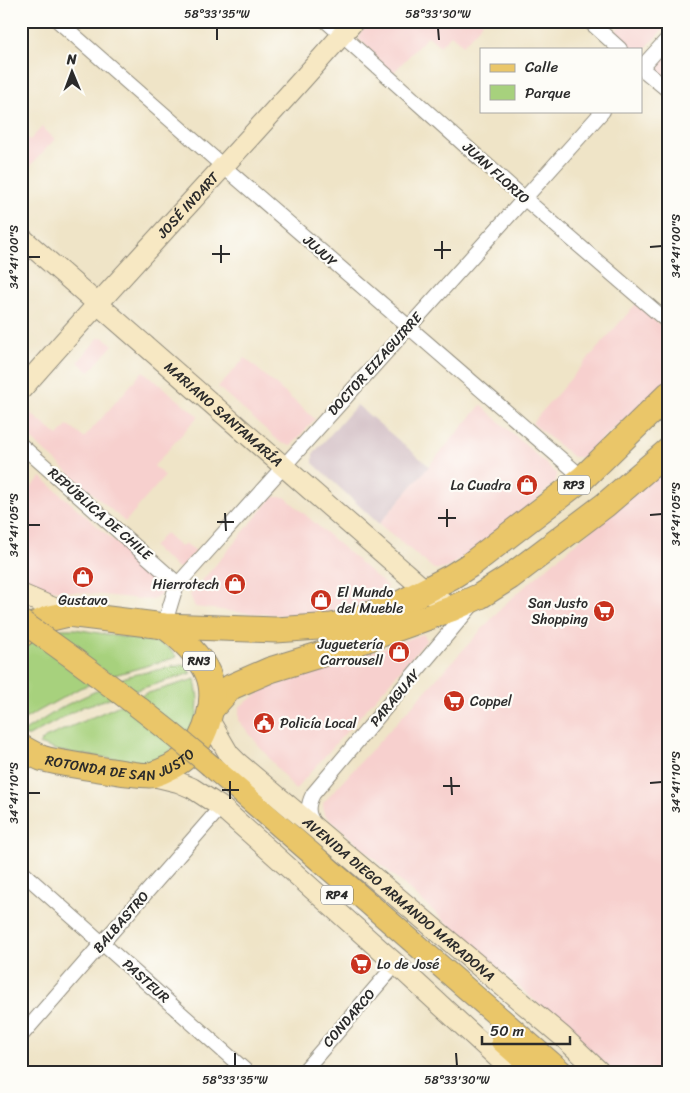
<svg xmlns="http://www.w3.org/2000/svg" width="690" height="1093" font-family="Sriracha,sans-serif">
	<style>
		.built { fill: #f7d0ce }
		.industrial { fill: #d2bec4 }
		.green { fill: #a7d17d; stroke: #697e54 }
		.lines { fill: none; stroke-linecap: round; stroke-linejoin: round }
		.street-casing { stroke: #8d8879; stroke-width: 16 }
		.secondary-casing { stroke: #8d8879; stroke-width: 22 }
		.primary-casing { stroke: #8d8879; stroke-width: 24 }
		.highway-casing { stroke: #8d8879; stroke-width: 27 }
		.street { stroke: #fff; stroke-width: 14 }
		.secondary { stroke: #f7e8c3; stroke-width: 20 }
		.primary { stroke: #eac669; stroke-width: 22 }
		.highway { stroke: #eac669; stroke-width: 25 }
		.primary-bridge-casing { stroke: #8d8879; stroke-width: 24; stroke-linecap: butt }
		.primary-bridge { stroke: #eac669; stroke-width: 22 }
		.ticks { fill: none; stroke: #2b2b2b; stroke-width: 2 }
		.labels { text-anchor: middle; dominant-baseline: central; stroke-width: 4.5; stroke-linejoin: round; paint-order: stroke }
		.shield { fill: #fdfcf7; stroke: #6a6a68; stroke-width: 1 }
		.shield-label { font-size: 12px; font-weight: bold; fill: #2b2b2b }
		.street-label { font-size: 14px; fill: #2b2b2b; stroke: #fdfcf7 }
		.poi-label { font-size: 14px; fill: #2b2b2b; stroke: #fdfcf7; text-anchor: end }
		.neatline { fill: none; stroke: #2b2b2b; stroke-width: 2 }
		.ticks-label { font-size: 12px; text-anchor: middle; fill: #2b2b2b }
	</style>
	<rect width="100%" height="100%" fill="#fdfcf7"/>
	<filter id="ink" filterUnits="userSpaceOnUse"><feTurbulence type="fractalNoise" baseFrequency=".02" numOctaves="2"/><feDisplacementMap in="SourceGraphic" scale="10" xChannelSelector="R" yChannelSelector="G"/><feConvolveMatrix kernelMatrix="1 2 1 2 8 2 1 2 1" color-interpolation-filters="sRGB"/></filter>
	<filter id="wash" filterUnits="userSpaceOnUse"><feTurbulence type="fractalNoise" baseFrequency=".0096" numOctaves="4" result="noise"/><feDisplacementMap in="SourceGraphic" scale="20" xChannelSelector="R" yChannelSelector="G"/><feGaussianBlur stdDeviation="1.12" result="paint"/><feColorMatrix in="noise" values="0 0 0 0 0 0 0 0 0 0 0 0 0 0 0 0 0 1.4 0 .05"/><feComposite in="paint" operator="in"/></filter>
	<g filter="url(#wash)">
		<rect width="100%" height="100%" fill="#efe4c7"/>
		<path class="built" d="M370,21H481L483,23L463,45L451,35L440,46L428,36L392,74L359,39L361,32Z
			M625,21H669V23L641,53V49H625L611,36Z
			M669,43V87L651,73L655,58Z
			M42,127L55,139L21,176V133L30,140Z
			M636,304L669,333V380L582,457H573L532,423Z
			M103,337L113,345L89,372L78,362L98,338Z
			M245,358L315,419L291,446L281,443L218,387Z
			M143,371L198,416L154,466L165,476L125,522L23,432L21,421L29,412L58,436L68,425L84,438Z
			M481,405L556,473V482L492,539L445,569H434L379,524Z
			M669,463V1072H615L324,814L323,803L506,603Z
			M41,477L161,582V594L151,600L53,590L21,584V498Z
			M273,497H285L387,586L385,595L347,612L299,616L246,613L195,607L190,595Z
			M165,533L181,547L185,543L196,551L181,568L176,567L153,547Z
			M423,634L427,640L295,790L239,721V707L265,689Z"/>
		<path class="industrial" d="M357,405L429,466L379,524L313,463V454Z"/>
		<path class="green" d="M63,629H75L159,643L169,648L177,657L118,674L80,688L21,721V647L52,631Z
			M181,665L186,666L191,673L82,707L29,736H26L23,732L66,705L128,676Z
			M195,679L198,699L197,716L189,734L165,755L148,762H134L59,751L39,744L45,738L145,694Z"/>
	</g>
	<g filter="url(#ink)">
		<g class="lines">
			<g class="street-casing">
				<path id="street" d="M58,21L224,167L583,478
					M326,21L525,199L669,323
					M589,21L620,49
					M21,23L22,21
					M641,68L669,37
					M641,68L669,91
					M21,445L178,584
					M164,626L174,593L178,584L603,111
					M314,824C307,813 307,806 313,794L473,604
					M21,871L247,1072
					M21,1036L221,807
					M303,1072L396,964"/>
			</g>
			<g class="secondary-casing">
				<g id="secondary">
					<path id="s1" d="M21,237L425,590L451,609"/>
					<path id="s2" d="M21,390C130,265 245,146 354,21"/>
					<path d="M21,594L68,614"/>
					<path id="s3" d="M208,718L229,754L238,763L563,1037L600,1072"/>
					<path d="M149,775L178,782L192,788L221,807L396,964L513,1072"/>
				</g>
			</g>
			<g class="primary-casing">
				<path id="primary" d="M211,766L562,1072
					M502,1041L537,1072"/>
			</g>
			<g class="highway-casing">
				<g id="highway">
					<path d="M21,635L32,626L47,619L68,614L164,626L276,630L332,626L349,622L401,603L451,577L470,565L583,478L669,394"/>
					<path d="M212,708L231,687L270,670L348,646L451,609L480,596L510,577L605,505L669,450"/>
					<path id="s4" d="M21,747C27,751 35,755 41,758C52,762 143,777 151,775C164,771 177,765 188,755C207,737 218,699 208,674C201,657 179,636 164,626"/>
				</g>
			</g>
			<use href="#street" class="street"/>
			<use href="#secondary" class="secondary"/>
			<use href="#primary" class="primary"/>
			<use href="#highway" class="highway"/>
			<g class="primary-bridge-casing">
				<path id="primary-bridge" d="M21,621C87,667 150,714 211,766"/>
			</g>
			<use href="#primary-bridge" class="primary-bridge"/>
		</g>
	</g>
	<path class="ticks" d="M217,28V40M438,28L439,40M442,241V259M221,245V263M650,247L662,246M434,250H451M212,254H230M28,257H40M447,509V527M225,513L226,531M650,515L662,514M438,518H456M217,522H234M28,525H40M451,777L452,795M230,781V799M650,783L662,782M443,786H460M222,790H239M28,793H40M235,1053V1066M456,1053L457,1066"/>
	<defs>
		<g id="shop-disc" transform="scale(1.125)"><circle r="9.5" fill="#c8321e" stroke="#fdfcf7"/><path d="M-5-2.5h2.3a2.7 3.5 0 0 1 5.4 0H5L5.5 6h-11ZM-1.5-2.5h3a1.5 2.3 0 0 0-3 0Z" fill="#fff"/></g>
		<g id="supermarket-disc" transform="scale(1.125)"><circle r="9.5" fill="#c8321e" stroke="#fdfcf7"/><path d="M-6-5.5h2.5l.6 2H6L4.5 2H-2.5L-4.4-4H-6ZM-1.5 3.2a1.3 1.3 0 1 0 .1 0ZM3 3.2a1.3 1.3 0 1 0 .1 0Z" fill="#fff"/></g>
		<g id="civic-disc" transform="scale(1.125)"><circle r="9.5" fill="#c8321e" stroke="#fdfcf7"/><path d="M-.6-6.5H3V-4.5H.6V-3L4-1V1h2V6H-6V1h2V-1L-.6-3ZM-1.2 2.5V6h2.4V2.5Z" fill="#fff"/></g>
	</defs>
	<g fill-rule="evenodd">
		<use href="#shop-disc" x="527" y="485"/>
		<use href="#shop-disc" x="83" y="577"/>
		<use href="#shop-disc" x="235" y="584"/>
		<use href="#shop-disc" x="321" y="600"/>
		<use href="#supermarket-disc" x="604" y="611"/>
		<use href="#shop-disc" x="399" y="652"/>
		<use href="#supermarket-disc" x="454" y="701"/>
		<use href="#civic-disc" x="264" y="723"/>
		<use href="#supermarket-disc" x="361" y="964"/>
	</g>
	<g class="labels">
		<g class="shield">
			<rect x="558" y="475.5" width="32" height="19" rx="4"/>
			<rect x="183" y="651.5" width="32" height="19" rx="4"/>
			<rect x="321" y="885.5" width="32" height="19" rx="4"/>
		</g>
		<g class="shield-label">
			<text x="574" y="485">RP3</text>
			<text x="199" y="661">RN3</text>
			<text x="337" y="895">RP4</text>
		</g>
		<g class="street-label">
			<text transform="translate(496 173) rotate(42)">JUAN FLORIO</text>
			<text stroke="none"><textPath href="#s2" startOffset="249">JOSÉ INDART</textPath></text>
			<text transform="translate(320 251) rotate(41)">JUJUY</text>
			<text transform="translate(375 364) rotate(-48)">DOCTOR EIZAGUIRRE</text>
			<text stroke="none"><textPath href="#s1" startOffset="269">MARIANO SANTAMARÍA</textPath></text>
			<text transform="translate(100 514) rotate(41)">REPÚBLICA DE CHILE</text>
			<text transform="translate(395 698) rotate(-50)">PARAGUAY</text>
			<text stroke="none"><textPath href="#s4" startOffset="105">ROTONDA DE SAN JUSTO</textPath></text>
			<text stroke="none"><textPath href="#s3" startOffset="265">AVENIDA DIEGO ARMANDO MARADONA</textPath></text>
			<text transform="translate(121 922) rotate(-49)">BALBASTRO</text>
			<text transform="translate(146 981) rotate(42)">PASTEUR</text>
			<text transform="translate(349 1018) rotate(-49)">CONDARCO</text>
		</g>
		<g class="poi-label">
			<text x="511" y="485">La Cuadra</text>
			<text x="219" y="584">Hierrotech</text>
			<text x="337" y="592" text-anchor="start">El Mundo<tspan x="337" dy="16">del Mueble</tspan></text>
			<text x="83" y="600" text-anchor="middle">Gustavo</text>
			<text x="588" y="603">San Justo<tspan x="588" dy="16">Shopping</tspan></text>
			<text x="383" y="644">Juguetería<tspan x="383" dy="16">Carrousell</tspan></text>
			<text x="470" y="701" text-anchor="start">Coppel</text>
			<text x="280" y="723" text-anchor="start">Policía Local</text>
			<text x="377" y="964" text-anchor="start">Lo de José</text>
		</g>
	</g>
	<rect width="690" height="1093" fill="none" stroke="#fdfcf7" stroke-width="55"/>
	<rect x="480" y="48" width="162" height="65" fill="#fdfcf7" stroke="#a9a8a5"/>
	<rect x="490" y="64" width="25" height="8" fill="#eac669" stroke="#a9a8a5"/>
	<text x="525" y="72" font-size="15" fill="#2b2b2b">Calle</text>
	<rect x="490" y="85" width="25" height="15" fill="#a7d17d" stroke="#a9a8a5"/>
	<text x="525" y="98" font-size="15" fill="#2b2b2b">Parque</text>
	<g transform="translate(72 72) rotate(359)" stroke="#fdfcf7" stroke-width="4" paint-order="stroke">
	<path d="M0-4L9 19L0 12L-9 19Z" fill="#2b2b2b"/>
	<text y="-8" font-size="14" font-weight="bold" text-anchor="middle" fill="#2b2b2b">N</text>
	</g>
	<path d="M482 1036v8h88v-8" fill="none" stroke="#2b2b2b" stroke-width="2.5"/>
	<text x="490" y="1036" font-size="15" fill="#2b2b2b" stroke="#fdfcf7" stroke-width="4" paint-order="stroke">50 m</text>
	<rect x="28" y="28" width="634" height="1038" class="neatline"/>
	<g class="ticks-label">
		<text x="217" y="18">58°33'35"W</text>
		<text x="438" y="18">58°33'30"W</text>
		<text transform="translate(676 246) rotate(-90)" y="4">34°41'00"S</text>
		<text transform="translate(14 257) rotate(-90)" y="4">34°41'00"S</text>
		<text transform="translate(676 514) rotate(-90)" y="4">34°41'05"S</text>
		<text transform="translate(14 525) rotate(-90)" y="4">34°41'05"S</text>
		<text transform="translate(676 782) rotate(-90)" y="4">34°41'10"S</text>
		<text transform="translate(14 793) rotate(-90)" y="4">34°41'10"S</text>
		<text x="235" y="1084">58°33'35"W</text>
		<text x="457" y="1084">58°33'30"W</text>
	</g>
</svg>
